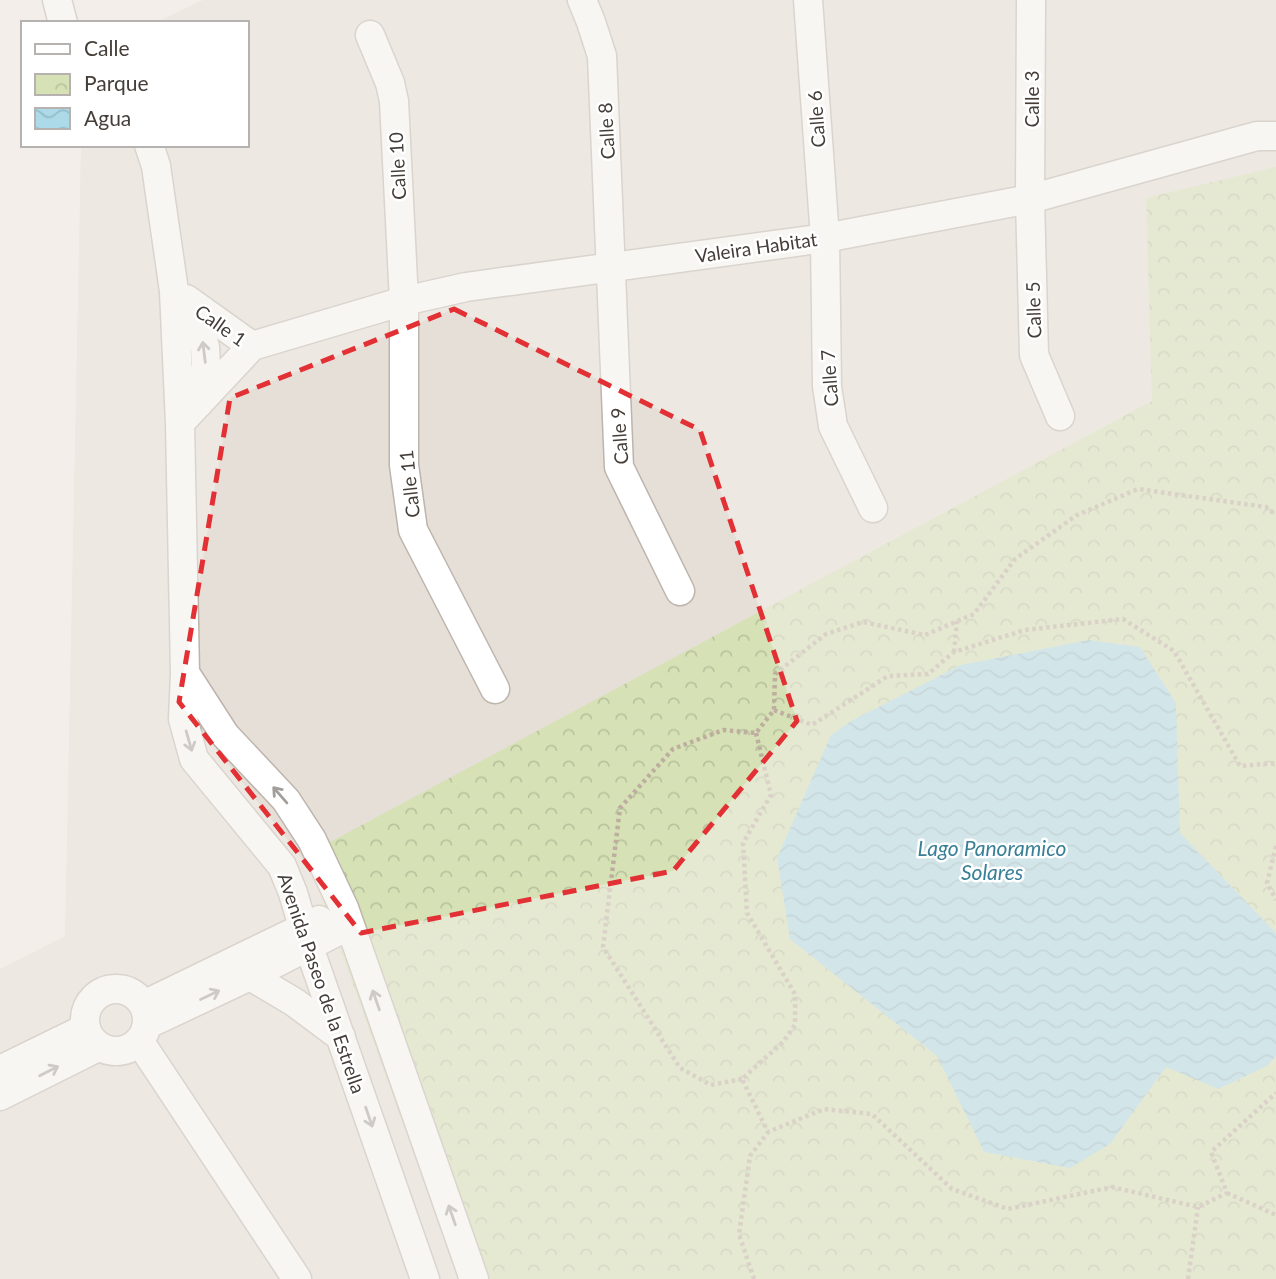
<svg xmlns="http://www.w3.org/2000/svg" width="1276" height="1279" font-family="Lato,sans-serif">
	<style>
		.residential { fill: #e6dfd8 }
		.park { fill: url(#park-crowns) }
		.water { fill: url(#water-waves) }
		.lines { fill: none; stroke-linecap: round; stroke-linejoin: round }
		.minor-casing { stroke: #bdb4ac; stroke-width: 31 }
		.path { stroke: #bdae9f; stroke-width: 4.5; stroke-dasharray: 3.5 3.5; stroke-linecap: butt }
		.minor { stroke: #fff; stroke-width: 28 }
		.oneway { stroke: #a29e9c }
		.marked { fill: none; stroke: #e23034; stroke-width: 5; stroke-dasharray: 14 9; stroke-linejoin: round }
		.labels { text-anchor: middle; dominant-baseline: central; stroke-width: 5; stroke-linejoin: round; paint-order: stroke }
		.street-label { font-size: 19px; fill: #453e38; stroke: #fff }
		.water-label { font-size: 21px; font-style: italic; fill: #397f97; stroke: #fff }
	</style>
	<defs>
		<pattern id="park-crowns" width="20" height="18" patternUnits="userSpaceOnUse" patternTransform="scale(1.75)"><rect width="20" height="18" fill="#d6e2b6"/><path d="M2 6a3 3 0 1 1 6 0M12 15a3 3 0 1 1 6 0" fill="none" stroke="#b9c39d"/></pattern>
		<pattern id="water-waves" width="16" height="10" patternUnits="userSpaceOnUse" patternTransform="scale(1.75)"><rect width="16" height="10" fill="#acdae8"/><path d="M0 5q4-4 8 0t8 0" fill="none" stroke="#95bcc8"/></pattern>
	</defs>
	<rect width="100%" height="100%" fill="#f3eee9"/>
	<path class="residential" d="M203,0H1276V1279H0V969L65,936L81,145H247V23H154Z"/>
	<path class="park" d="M1276,167V1279H459L306,855L1152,401L1146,198Z"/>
	<path class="water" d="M1088,640L1140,647L1176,703L1180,833L1276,933V1056L1267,1066L1218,1089L1166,1067L1110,1144L1070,1168L984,1152L937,1056L790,939L777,858L831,735L851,721L961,665Z"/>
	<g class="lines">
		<g class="minor-casing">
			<path id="minor" d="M57,0L63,23
				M582,0L591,22L602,56L619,467L680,591
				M808,0L825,238L827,386L833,426L873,508
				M1031,0L1030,199L1034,355L1060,416
				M370,35L390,83L394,101L404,301V465L413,530L495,689
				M149,145L156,166L174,291L180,423L185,673L183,719L194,759L282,866L293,893L309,947L425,1279
				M186,299L252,346
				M190,302L205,347L206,366L198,404
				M252,346L404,301L466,287L825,238L1030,199L1257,136H1276
				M180,423L252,346
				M185,673L225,735L286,800L312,840L344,908L474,1279
				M240,970L294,1002L341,1037
				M85 1020a31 31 0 1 1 62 0a31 31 0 1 1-62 0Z
				M154,1000L319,920
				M148,1024L252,975L350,925
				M140,1042L297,1279
				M0,1070L84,1029
				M0,1096L98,1047"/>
		</g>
		<path class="path" d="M954,652L957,621
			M774,710L812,725L888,676L928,674L954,652L1025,630L1123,619L1174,651L1240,766L1276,763
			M756,733L771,795L743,843L747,913L795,994V1025L783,1042L742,1079L768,1132L824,1109L872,1114L952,1189L1008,1209L1112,1187L1198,1207L1227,1193L1211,1152L1276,1093
			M1276,846L1267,883L1276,900
			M742,1079L711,1085L680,1068L603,947L620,808L673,749L723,730L756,733L774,710L775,674L826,634L863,622L925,635L974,614L1015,559L1077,515L1138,489L1266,507L1276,515
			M1227,1193L1276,1215
			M754,1279L739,1234L750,1156L768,1132
			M1188,1279L1198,1207"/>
		<use href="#minor" class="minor"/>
	</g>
	<defs><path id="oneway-shaft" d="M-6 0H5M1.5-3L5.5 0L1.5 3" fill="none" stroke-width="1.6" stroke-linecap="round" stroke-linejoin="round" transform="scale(1.75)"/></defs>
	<g class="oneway">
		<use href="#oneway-shaft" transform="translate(204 352) rotate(-97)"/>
		<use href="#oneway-shaft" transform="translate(189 741) rotate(74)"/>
		<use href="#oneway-shaft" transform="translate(280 795) rotate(-131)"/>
		<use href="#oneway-shaft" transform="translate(210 995) rotate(-25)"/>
		<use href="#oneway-shaft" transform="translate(376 1000) rotate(-109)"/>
		<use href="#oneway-shaft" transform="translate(49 1071) rotate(-27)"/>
		<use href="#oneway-shaft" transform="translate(369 1117) rotate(71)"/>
		<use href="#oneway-shaft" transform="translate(452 1215) rotate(-109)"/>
	</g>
	<path d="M0 0H1276V1279H0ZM454,309L700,430L797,721L673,871L361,933L179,702L230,398Z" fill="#f3eee9" fill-opacity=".55" fill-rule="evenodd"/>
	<path class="marked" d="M454,309L700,430L797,721L673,871L361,933L179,702L230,398Z"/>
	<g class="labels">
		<g class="street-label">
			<text transform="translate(1031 99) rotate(-90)">Calle 3</text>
			<text transform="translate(816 119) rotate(-94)">Calle 6</text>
			<text transform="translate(606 131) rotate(-93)">Calle 8</text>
			<text transform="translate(397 166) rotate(-93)">Calle 10</text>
			<text transform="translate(756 247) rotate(-8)">Valeira Habitat</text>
			<text transform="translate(1033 310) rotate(-92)">Calle 5</text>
			<text transform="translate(221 325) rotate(35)">Calle 1</text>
			<text transform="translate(829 378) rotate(-94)">Calle 7</text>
			<text transform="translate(619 436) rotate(-94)">Calle 9</text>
			<text transform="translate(409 484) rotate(-96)">Calle 11</text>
			<text transform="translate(322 983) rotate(71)">Avenida Paseo de la Estrella</text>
		</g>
		<g class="water-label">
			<text x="992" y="847">Lago Panoramico<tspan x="992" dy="24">Solares</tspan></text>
		</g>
	</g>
	<rect x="21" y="21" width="228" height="126" fill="#ffffff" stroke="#b5b2af" stroke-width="2"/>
	<rect x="35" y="44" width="35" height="10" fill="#ffffff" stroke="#b5b2af" stroke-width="2"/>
	<text x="84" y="56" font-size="21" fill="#453e38">Calle</text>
	<rect x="35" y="74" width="35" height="21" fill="url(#park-crowns)" stroke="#b5b2af" stroke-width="2"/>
	<text x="84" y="91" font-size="21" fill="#453e38">Parque</text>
	<rect x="35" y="108" width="35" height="21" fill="url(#water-waves)" stroke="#b5b2af" stroke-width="2"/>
	<text x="84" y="126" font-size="21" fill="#453e38">Agua</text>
</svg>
